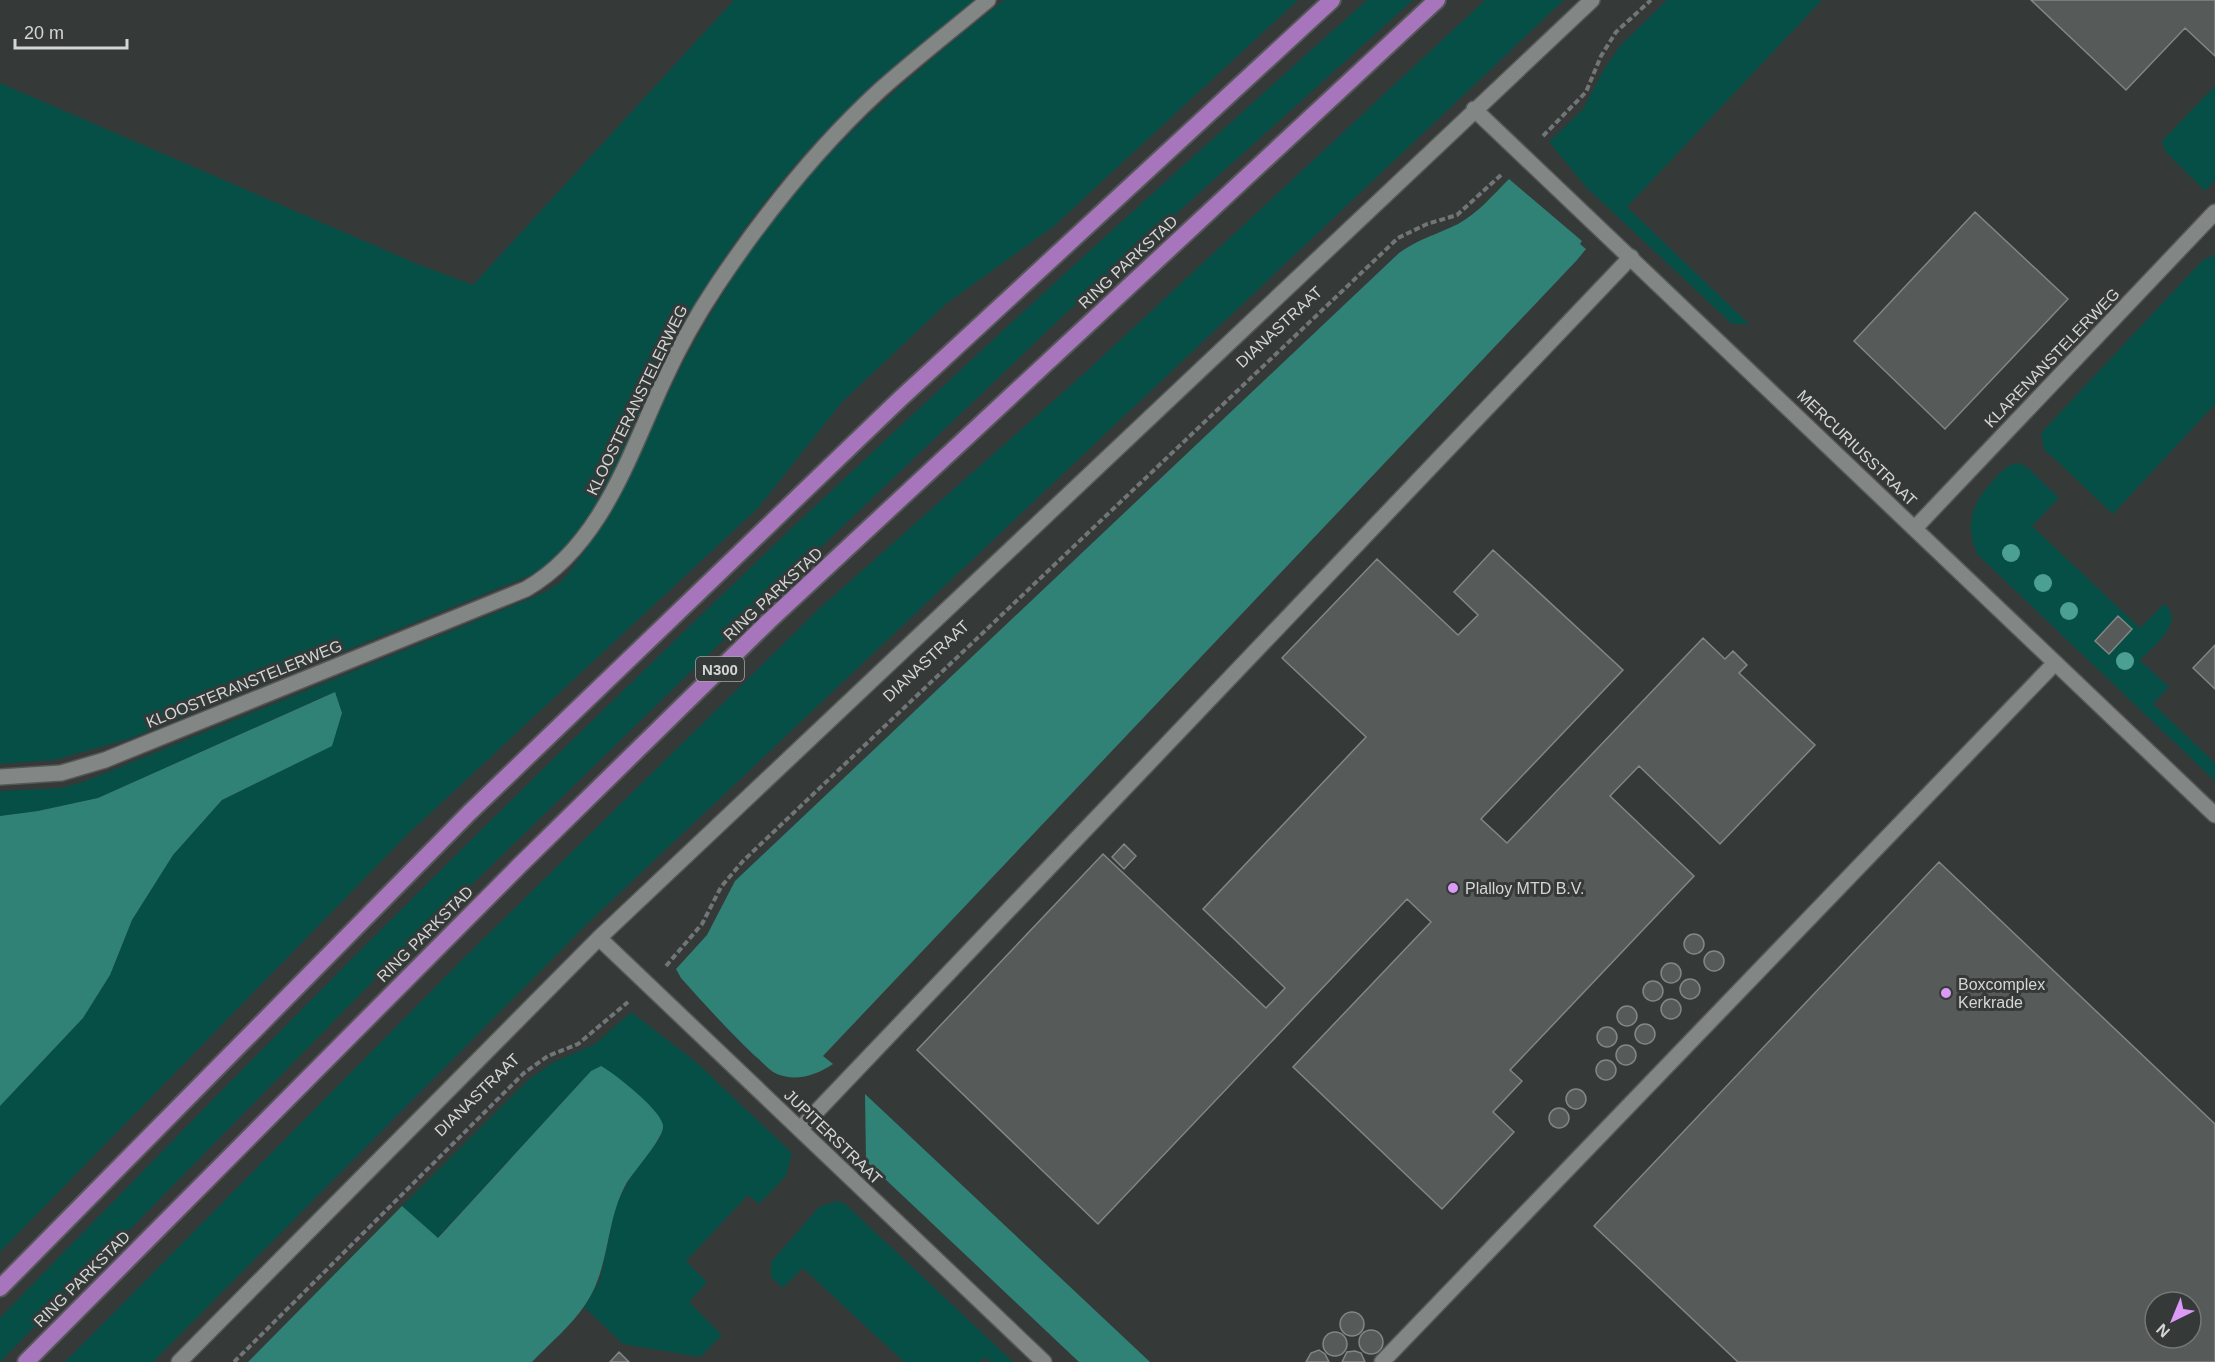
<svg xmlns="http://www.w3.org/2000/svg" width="2215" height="1362" font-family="Helvetica,sans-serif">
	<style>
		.green { fill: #064f46 }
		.forest { fill: #308276 }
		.building { fill: #565a59; stroke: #828685; stroke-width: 1.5; fill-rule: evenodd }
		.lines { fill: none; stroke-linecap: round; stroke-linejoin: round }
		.service-casing { stroke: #545756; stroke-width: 18 }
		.minor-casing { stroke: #545756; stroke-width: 18 }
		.trunk-casing { stroke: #545756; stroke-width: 20 }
		.path { stroke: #727575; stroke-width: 4; stroke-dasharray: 6 3; stroke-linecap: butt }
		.service { stroke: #828685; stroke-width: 15 }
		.minor { stroke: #828685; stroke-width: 15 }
		.trunk { stroke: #a675bc; stroke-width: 16 }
		.tree { fill: #4ca093 }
		.poi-dot { fill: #da9af6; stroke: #353938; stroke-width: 2 }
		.labels { text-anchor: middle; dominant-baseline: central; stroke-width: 6; stroke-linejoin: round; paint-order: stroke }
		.shield { fill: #353938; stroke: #a4a7a7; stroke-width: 1.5 }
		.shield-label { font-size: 15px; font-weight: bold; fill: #d4d6d6 }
		.street-label { font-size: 16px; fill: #d4d6d6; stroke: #353938 }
		.poi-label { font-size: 16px; fill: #d4d6d6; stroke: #353938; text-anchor: start }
	</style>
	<rect width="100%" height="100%" fill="#353938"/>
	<path class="green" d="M734,0H976C946,25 914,49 884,75C806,144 736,230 685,322C650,384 595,547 531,575L132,738L55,760L0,764V83L415,263L473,285Z
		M1004,0H1298L1054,226L946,304L842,402L758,508L408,834L0,1252V1106L83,1018L110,975L132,920L173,855L222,800L331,746L342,713L334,692L98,798L38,811L0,816V791L60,788L86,781L519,603C531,598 545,593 556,585C568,576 576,562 585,550C631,489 651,423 686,357C712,309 741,262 774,219C839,134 921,66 1004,0Z
		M1367,0H1413L1065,314L704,659L390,964L0,1362V1318C208,1103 418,890 632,682C871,449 1118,223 1367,0Z
		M1485,0H1564L587,924L153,1362H65L468,954L820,608L1088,370Z
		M1667,0H1822L1627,207L1749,324H1732L1587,188L1549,142L1583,109L1603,71L1620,46Z
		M2215,86V180L2205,191L2165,151L2162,141Z
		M2215,254V404L2113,514L2044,449L2041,433L2202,261Z
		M2018,463L2027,467L2059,498L2032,526L2140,628L2164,604C2187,621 2153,647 2140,660L2169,687L2153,704L2215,763V781L1977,554C1965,525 1971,504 1992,482C2000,473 2006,465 2018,463Z
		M631,1012L696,1062L792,1153L786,1176L759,1204L748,1195L686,1261L707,1282L689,1302L722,1335L700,1357L623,1344L584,1307L600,1280L616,1204L636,1168L662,1136L601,1066L591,1071L437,1238L402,1206L528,1080L552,1063L595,1044Z
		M836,1201L844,1203L1013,1362H991L985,1357L980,1362H904L803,1268L783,1288L771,1277V1262L819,1207Z"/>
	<path class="forest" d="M1509,179L1582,241L1580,244L1586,249L1577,260L823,1056L833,1064C817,1075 796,1082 777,1074C768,1070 762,1061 755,1056C729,1031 705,1005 681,978L676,969L707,935L735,881L1399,253C1418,239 1438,234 1458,224C1478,213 1493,195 1509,179Z
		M335,692L342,713L332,746L222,800L173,855L132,920L110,975L83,1018L0,1106V816L38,811L98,798Z
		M601,1066C614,1073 661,1110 663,1125C665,1138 633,1171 625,1186C605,1224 610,1269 585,1305C571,1326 549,1344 532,1362H248L402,1206L438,1238L591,1071Z
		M865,1094L1150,1362H1079L866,1161Z"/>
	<path class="building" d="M2031,0H2215V56L2185,28L2126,90Z
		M1975,212L2068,299L1945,429L1854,341Z
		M1493,550L1623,670L1481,819L1507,843L1703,638L1725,659L1733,651L1747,665L1739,673L1815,745L1720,844L1639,766L1610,796L1694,876L1510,1070L1522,1081L1493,1112L1514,1132L1442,1209L1293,1067L1431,922L1407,899L1098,1224L917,1050L1103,854L1266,1008L1285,988L1203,909L1366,737L1282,658L1377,559L1458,635L1478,615L1454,592Z
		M2118,616L2132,629L2109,654L2095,641Z
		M2215,645V689L2193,668Z
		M1124,844L1136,856L1124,869L1112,857Z
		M1939,862L2215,1124V1362H1738L1594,1226ZM2155,1302H2191V1338H2155Z
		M1684 944a10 10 0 1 1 20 0a10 10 0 1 1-20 0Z
		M1704 961a10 10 0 1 1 20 0a10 10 0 1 1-20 0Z
		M1661 973a10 10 0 1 1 20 0a10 10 0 1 1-20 0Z
		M1680 989a10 10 0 1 1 20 0a10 10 0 1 1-20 0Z
		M1643 991a10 10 0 1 1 20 0a10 10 0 1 1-20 0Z
		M1661 1009a10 10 0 1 1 20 0a10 10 0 1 1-20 0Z
		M1617 1016a10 10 0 1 1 20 0a10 10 0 1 1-20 0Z
		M1635 1034a10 10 0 1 1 20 0a10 10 0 1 1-20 0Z
		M1597 1037a10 10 0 1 1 20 0a10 10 0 1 1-20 0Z
		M1616 1055a10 10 0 1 1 20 0a10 10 0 1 1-20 0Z
		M1596 1070a10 10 0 1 1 20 0a10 10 0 1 1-20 0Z
		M1566 1099a10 10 0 1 1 20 0a10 10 0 1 1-20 0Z
		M1549 1118a10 10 0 1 1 20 0a10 10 0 1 1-20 0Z
		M1340 1324a12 12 0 1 1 24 0a12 12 0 1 1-24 0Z
		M1359 1342a12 12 0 1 1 24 0a12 12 0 1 1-24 0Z
		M1323 1344a12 12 0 1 1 24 0a12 12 0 1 1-24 0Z
		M1319,1350L1325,1354L1329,1362H1306L1311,1353Z
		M1355,1351L1361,1353L1365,1362H1342L1347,1352Z
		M619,1352L629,1362H610Z"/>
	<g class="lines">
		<g class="service-casing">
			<path id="service" d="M800,1129L1631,257
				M1382,1362L2054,664"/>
		</g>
		<g class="minor-casing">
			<path id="minor" d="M1474,109L2215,815
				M1915,528L2215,212
				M0,777L61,773L105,760L526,589C602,545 629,455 664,380C679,347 697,315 717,285C764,215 818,147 880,90C915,59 952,30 988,0
				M599,938L1044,1362
				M179,1362L599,938L1592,0"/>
		</g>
		<g class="trunk-casing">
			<path id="trunk" d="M0,1288L469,813L900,399L1332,0
				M26,1362L520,865L769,621L1437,0"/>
		</g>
		<path class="path" d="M1543,136L1586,92L1601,56L1616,32L1651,0
			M666,966L702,924L721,887L743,861L1398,238L1427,224L1457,215L1502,174
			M234,1362L524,1073L548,1056L578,1044L628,1002"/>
		<use href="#service" class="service"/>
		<use href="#minor" class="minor"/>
		<use href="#trunk" class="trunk"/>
	</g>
	<g class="tree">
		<circle cx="2011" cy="553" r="9"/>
		<circle cx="2043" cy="583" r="9"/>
		<circle cx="2069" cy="611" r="9"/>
		<circle cx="2125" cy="661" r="9"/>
	</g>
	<g class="poi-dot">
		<circle cx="1453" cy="888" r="6"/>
		<circle cx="1946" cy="993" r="6"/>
	</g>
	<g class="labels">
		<rect class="shield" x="696" y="657" width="48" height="24" rx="4.5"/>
		<g class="shield-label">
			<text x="720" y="669">N300</text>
		</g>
		<g class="street-label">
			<text transform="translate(1128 262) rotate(-43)">RING PARKSTAD</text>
			<text transform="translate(1279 327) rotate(-43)">DIANASTRAAT</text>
			<text transform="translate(2052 358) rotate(-46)">KLARENANSTELERWEG</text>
			<text transform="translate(637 400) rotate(-64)">KLOOSTERANSTELERWEG</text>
			<text transform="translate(1857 448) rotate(44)">MERCURIUSSTRAAT</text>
			<text transform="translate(773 594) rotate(-43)">RING PARKSTAD</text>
			<text transform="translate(926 661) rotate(-43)">DIANASTRAAT</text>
			<text transform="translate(244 684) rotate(-22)">KLOOSTERANSTELERWEG</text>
			<text transform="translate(425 934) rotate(-45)">RING PARKSTAD</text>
			<text transform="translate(477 1095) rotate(-44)">DIANASTRAAT</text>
			<text transform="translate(833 1137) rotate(44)">JUPITERSTRAAT</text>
			<text transform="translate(82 1279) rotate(-45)">RING PARKSTAD</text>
		</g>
		<g class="poi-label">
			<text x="1465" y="888">Plalloy MTD B.V.</text>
			<text x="1958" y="984">Boxcomplex<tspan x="1958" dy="18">Kerkrade</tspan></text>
		</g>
	</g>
	<g transform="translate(2173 1320) rotate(223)"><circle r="28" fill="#353938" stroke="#757877" stroke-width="1.5"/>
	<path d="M0-4.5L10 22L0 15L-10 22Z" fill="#da9af6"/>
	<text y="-9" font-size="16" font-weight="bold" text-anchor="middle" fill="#d4d6d6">N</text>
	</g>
	<path d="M15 39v9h112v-9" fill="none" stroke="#d4d6d6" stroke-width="3"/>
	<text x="24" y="39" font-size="18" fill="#d4d6d6" stroke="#353938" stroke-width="4.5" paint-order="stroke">20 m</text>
</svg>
